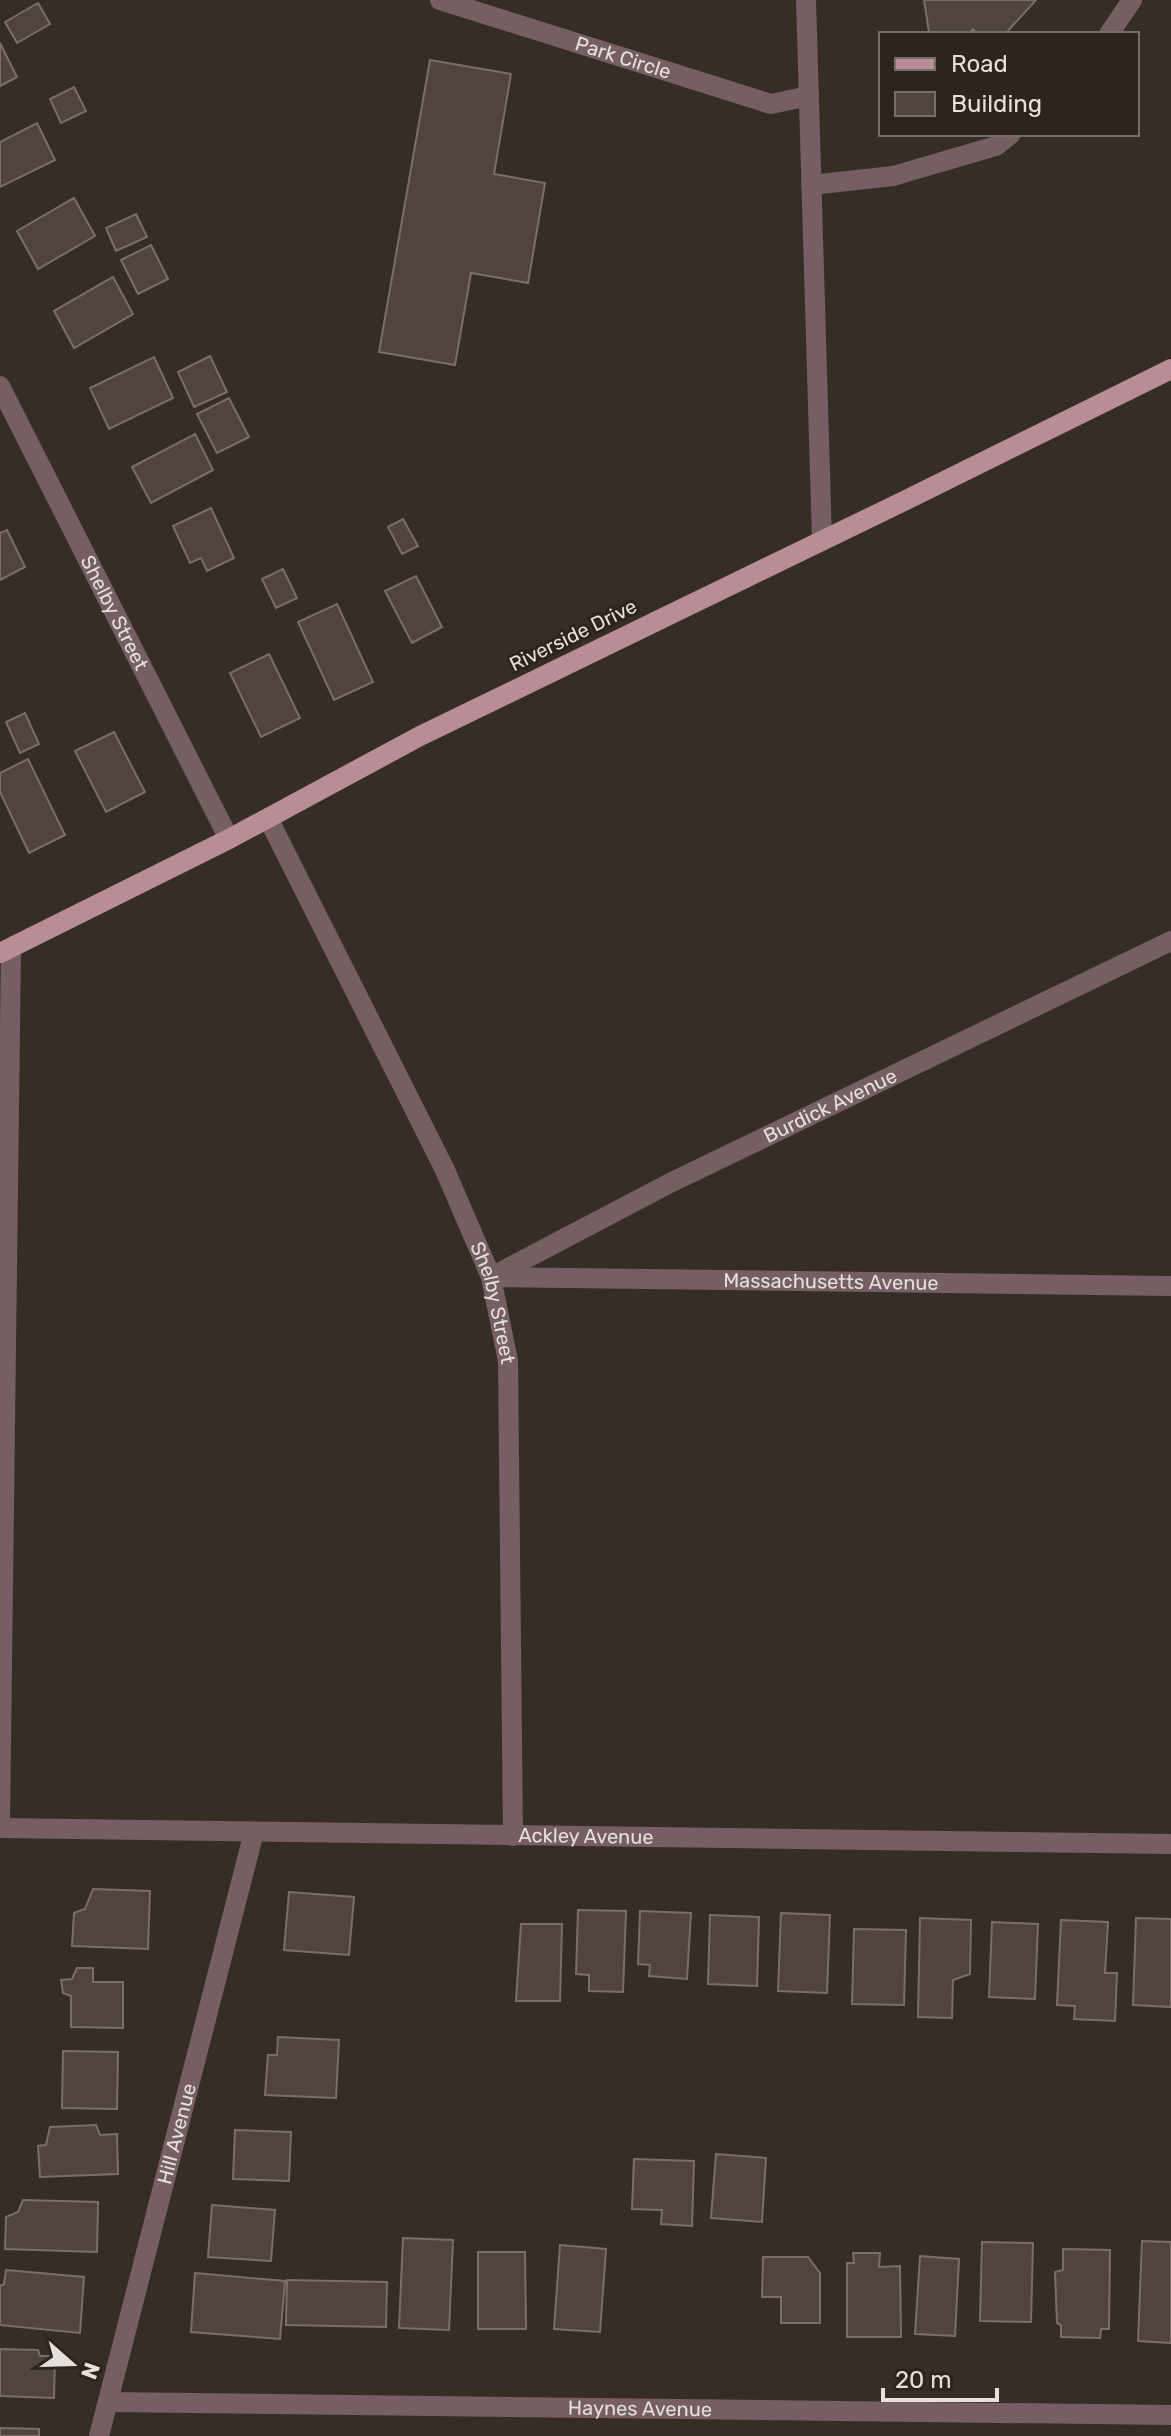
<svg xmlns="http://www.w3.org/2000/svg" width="1171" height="2436" font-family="Rubik,sans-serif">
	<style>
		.building { fill: #4f443e; stroke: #7b6e69; stroke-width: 2 }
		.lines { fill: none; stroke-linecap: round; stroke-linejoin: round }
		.lane { stroke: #755f63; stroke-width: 20 }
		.street { stroke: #755f63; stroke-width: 20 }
		.primary { stroke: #b98d95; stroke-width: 20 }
		.labels { text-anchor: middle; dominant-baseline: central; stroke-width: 6; stroke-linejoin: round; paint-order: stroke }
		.street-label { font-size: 20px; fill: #e5e0db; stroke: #2c241d }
	</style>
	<rect width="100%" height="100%" fill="#362e26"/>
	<path class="building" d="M924,0H1036L1005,34H977L973,29L969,34H932L929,32Z
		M38,3L50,24L17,43L5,22Z
		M0,43L17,77L0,86Z
		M430,60L511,74L494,174L545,183L528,283L471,273L455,365L379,352Z
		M74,87L86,111L61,123L50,99Z
		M37,123L55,160L0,187V142Z
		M74,198L95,236L38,269L17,231Z
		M136,214L147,237L116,251L106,228Z
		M151,245L168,279L138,294L121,260Z
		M113,277L133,314L74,348L54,311Z
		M210,356L227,392L194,407L178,372Z
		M154,357L173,398L109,429L90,388Z
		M229,398L249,437L217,453L197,414Z
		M195,434L213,470L151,503L132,467Z
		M211,508L234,558L207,571L201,558L190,563L173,526Z
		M403,519L418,546L402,554L388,527Z
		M7,530L25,567L0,580V533Z
		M283,569L297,598L276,608L262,579Z
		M416,576L442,627L412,643L385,591Z
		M337,604L373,682L334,700L298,622Z
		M269,654L300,718L261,737L230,673Z
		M25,713L39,744L20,753L6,722Z
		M114,732L145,792L106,812L75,751Z
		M28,759L65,835L29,853L0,792V773Z
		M93,1889L150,1891L148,1949L72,1946L74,1913L85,1909Z
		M289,1892L354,1897L349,1955L284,1950Z
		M578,1910L626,1911L623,1992L589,1991V1975L576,1974Z
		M640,1911L691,1913L687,1979L649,1976L650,1965L638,1964Z
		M781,1913L830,1915L827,1993L778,1991Z
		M710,1915L759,1917L757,1986L708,1984Z
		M920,1918L971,1920L970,1974L953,1980L952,2018L918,2017Z
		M1136,1918L1171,1919V2007L1133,2005Z
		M1061,1920L1108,1922L1105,1973H1117L1115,2021L1074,2019L1075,2006L1057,2005Z
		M992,1922L1038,1924L1035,1999L989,1997Z
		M521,1924H562L560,2001H516Z
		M854,1929L906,1930L904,2005L852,2004Z
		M77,1968H93V1982H123V2028L71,2027V1996L63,1993L61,1980L72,1979Z
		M278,2037L339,2040L336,2098L265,2095L268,2055H277Z
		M63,2051L118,2052L117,2109L62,2108Z
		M96,2125L100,2135L117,2134L118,2174L40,2177L38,2146L46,2145L50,2127Z
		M235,2130L291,2132L289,2181L233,2179Z
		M716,2154L766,2158L762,2222L711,2218Z
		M634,2159L694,2161L692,2226L661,2224L662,2210L632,2209Z
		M23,2200L98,2202L97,2252L5,2249L6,2217L18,2212Z
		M212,2205L275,2210L271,2261L208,2257Z
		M403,2238L453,2240L449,2330L399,2328Z
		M1142,2241L1171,2242V2343L1138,2341Z
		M982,2242L1033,2243L1031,2322L980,2321Z
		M560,2245L606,2249L600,2332L554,2329Z
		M1063,2249L1110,2250L1109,2329H1101L1100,2338L1061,2337V2325L1057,2323L1055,2272L1063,2270Z
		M478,2252H525L526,2329H478Z
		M853,2253H880L879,2267L900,2266L901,2337H847V2263H854Z
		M920,2256L959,2259L955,2336L915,2334Z
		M763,2257H808L820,2273V2323H781V2297H762Z
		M6,2270L84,2277L80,2333L0,2325V2286L4,2284Z
		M195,2273L285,2281L280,2339L191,2332Z
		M287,2280L387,2282L386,2327L286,2325Z
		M0,2349L38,2350L40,2356H55L54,2398L0,2396Z
		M0,2428L39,2429V2436H0Z"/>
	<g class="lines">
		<g class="lane">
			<path id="s1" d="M440,0L771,104L809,96"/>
			<path d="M806,0L822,541"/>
			<path d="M1109,34L1132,0"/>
			<path d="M811,185L893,176L996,146L1011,134"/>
		</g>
		<g class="street">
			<path id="s2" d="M0,386L229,839"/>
			<path id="s3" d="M268,818L445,1170L491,1277L508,1361L513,1836"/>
			<path id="s4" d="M491,1277L670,1183L1171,941"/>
			<path id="s5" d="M495,1277L1171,1286"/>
			<path d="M0,1823L11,948"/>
			<path id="s6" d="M0,1828L1171,1844"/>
			<path id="s7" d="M108,2402L1171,2415"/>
			<path id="s8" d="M99,2436L254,1832"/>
		</g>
		<path class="primary" d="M0,953L229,839L420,736L904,501L1171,369"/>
	</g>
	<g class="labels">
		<g class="street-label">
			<text stroke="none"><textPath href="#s1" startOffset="192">Park Circle</textPath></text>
			<text stroke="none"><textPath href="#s2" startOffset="254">Shelby Street</textPath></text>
			<text transform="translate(573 635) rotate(-26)">Riverside Drive</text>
			<text stroke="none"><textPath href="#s4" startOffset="380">Burdick Avenue</textPath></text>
			<text stroke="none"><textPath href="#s5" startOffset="336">Massachusetts Avenue</textPath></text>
			<text stroke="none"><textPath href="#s3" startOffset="536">Shelby Street</textPath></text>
			<text stroke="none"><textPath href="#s6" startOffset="586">Ackley Avenue</textPath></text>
			<text stroke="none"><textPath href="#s8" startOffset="312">Hill Avenue</textPath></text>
			<text stroke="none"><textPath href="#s7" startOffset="532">Haynes Avenue</textPath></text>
		</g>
	</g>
	<rect x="879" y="32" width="260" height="104" fill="#2c241d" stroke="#766f69" stroke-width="2"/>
	<rect x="895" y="58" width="40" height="12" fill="#b98d95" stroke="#766f69" stroke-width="2"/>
	<text x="951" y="72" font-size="24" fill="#e5e0db">Road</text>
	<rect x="895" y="92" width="40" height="24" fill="#4f443e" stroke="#766f69" stroke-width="2"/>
	<text x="951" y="112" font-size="24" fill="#e5e0db">Building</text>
	<g transform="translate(72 2364) rotate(110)" stroke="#2c241d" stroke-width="6" paint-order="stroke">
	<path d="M0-6L14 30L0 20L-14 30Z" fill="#e5e0db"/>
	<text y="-12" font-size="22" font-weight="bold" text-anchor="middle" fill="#e5e0db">N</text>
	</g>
	<path d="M883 2388v12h114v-12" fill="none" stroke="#e5e0db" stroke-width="4"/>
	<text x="895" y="2388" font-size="24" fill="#e5e0db" stroke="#2c241d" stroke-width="6" paint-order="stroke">20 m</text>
</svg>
